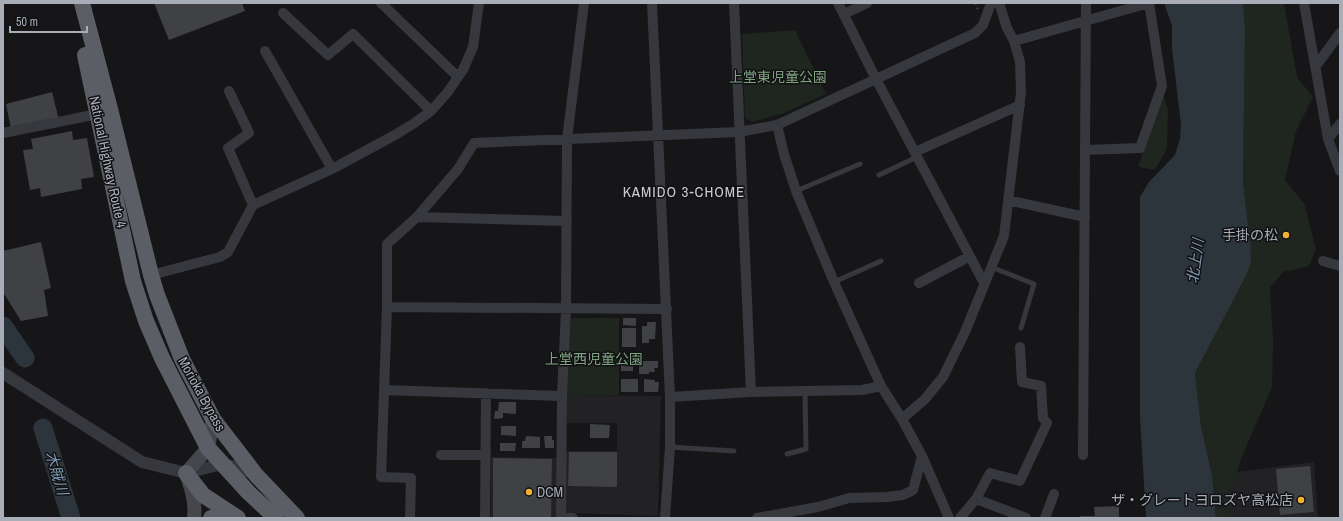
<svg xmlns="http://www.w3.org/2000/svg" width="1343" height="521" font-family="'Archivo Narrow','Noto Sans JP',sans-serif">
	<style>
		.built { fill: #222225 }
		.green { fill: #1e261f }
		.water { fill: #2c353c }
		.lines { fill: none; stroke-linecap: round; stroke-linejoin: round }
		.river { stroke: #2c353c; stroke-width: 19 }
		.building { fill: #404145 }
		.path { stroke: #3d3f44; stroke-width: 2; stroke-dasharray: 2 3; stroke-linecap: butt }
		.service { stroke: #37383d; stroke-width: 5 }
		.minor { stroke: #37383d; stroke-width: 10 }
		.tertiary { stroke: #37383d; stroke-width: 12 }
		.secondary { stroke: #45474d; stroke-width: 14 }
		.trunk { stroke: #5b5e65; stroke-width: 16 }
		.poi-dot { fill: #f2b134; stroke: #111113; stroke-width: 1.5 }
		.labels { text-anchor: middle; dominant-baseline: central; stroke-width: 3; stroke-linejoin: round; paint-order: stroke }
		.park-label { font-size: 14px; fill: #7fa381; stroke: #111113 }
		.street-label { font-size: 14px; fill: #a8adb8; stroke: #111113 }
		.poi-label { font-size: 14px; fill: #a8adb8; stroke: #111113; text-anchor: end }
		.neighbourhood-label { font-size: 15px; letter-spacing: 1px; fill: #c9ccd4; stroke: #111113 }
		.water-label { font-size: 15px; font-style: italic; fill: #7f9bb3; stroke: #111113 }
	</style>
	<rect width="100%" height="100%" fill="#161618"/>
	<path class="built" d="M567,395L661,396L658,515L657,516L570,513L556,518H491V457L566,458L567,451H617V423H567Z
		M1314,462L1318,518H1228V503L1237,472Z"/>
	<path class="green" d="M1243,3H1284L1297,77L1313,97L1296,131L1285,180L1305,205L1316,249L1309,266L1283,272L1270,288L1273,341L1272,387L1241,459L1228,503V518H1216L1212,475L1201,426L1195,373L1245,278L1250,241L1243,182L1245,30Z
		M795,30L826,94L784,113L752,122L745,118L742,34Z
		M1163,94L1168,110L1167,149L1155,170L1138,167Z
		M573,318H619V395H567L569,320Z"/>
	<path class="water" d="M1164,3H1243L1245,30L1243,182L1250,241L1251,263L1245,278L1195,373L1201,426L1212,475L1216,518H1146L1140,417V197L1149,182L1175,155L1180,139L1181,125L1175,74L1172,48V26Z"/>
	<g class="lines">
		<path class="river" d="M3,326L25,358
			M43,428L71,518"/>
	</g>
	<path class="building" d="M154,3H242L245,11L169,40Z
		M52,92L59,120L11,129L6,104Z
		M72,131L73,140L87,138L94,177L81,179L82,189L41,197L40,188L30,190L23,150L33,149L31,139Z
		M41,242L51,288L44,290L48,316L21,321L3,292V251Z
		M623,318H636V326L623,325Z
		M647,322H656L655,339H649V343H642V326H647Z
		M622,328H636V347H622Z
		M621,359H633V371H621Z
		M639,361H658V368H654L655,372H649V374H639Z
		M621,379H638V392H621Z
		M644,379L655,380V382H659L658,392H644Z
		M499,402H516V414L503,413V418L494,419L495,411H498Z
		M590,424L610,425L609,438H590Z
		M501,426H516V436L501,435Z
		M526,436L540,437V448H522V441H525Z
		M544,436H552V440H554V448H545Z
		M500,443H516L515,451H500Z
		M569,452H617V487L568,486Z
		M493,458L552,459L551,518H493Z
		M1310,466L1314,512L1280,515L1276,469Z
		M1119,506V518H1080V516H1095L1094,507Z"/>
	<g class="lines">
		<path class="path" d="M975,3L978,10"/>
		<path class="service" d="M879,175L917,157
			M796,191L860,164
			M991,267L1034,284L1021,328
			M834,282L881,261
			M670,447L734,451
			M787,454L806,449L805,392"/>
		<path class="minor" d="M381,3L458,77
			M652,3L670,397V447L665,518
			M734,3L751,392
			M838,3L876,79L984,283
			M1304,3L1328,139L1340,171
			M283,13L328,55L353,34L431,111
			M844,14L867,3
			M1014,41L1149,3
			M265,51L332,169
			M1316,66L1340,33
			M229,91L249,133L228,148L253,205
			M777,125L784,154L796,191L834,282L881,386L902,419L922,456L949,518
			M3,133L98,114
			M1328,139L1340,124
			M1085,150L1140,148L1162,86L1149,3
			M915,152L1020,105
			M1008,200L1085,217
			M417,217L567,221
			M1323,261L1340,266
			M151,275L220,257L228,252L253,205L332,169L395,135L413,124L431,111L447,93L463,70L473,47L479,3
			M919,283L970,256
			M387,307V244L417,217L458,169L474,143L739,132L777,125L975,33L983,25L991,3
			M384,390L562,396
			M670,397L751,392L862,390L881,386
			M902,419L925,399L943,377L965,332L1004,236L1021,92L1020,62L1014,41L1007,28L999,3
			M441,455H486
			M1083,455L1086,3
			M976,499L1026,518
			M410,518L411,478L381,477L387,307L667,309
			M485,518L486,393
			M561,518L562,396L566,309L567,139L584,3
			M561,518H573
			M757,518L818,507L849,498L887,497L903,495L913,490L922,456
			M960,518L976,499L990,473L1020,481L1047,423L1043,418L1041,386L1022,382L1020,347
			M1045,518L1054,494"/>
		<path class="tertiary" d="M3,373L142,462L186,473L222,464L241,468L256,475"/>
		<path class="secondary" d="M194,518C196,502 191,488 186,473L208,448L213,419"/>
		<path class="trunk" d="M82,3L110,109L151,275L157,295L182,359L213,419L256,475L297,518
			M85,55L133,281L146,321L162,358L208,448L249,493L276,518
			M186,473L203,495L238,518
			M211,518L219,516L230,518"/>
	</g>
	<g class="poi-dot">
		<circle cx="1286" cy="235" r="4"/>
		<circle cx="529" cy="492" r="4"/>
		<circle cx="1301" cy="500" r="4"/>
	</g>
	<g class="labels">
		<g class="park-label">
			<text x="778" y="77">上堂東児童公園</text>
			<text x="594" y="359">上堂西児童公園</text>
		</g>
		<g class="street-label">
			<text transform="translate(108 162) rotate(78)">National Highway Route 4</text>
			<text transform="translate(202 394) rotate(61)">Morioka Bypass</text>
		</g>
		<g class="poi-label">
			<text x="1278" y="235">手掛の松</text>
			<text x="537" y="492" text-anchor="start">DCM</text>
			<text x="1293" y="500">ザ・グレートヨロズヤ高松店</text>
		</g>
		<g class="neighbourhood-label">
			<text x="684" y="191">KAMIDO 3-CHOME</text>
		</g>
		<g class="water-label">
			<text transform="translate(1195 261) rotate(-82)">北上川</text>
			<text transform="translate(57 473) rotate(73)">木賊川</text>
		</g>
	</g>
	<rect width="1343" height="521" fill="none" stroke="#a8adb8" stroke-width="8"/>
	<path d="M10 26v6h77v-6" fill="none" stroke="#a8adb8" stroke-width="2"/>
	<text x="16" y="26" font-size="12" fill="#a8adb8" stroke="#111113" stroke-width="3" paint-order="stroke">50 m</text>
</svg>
